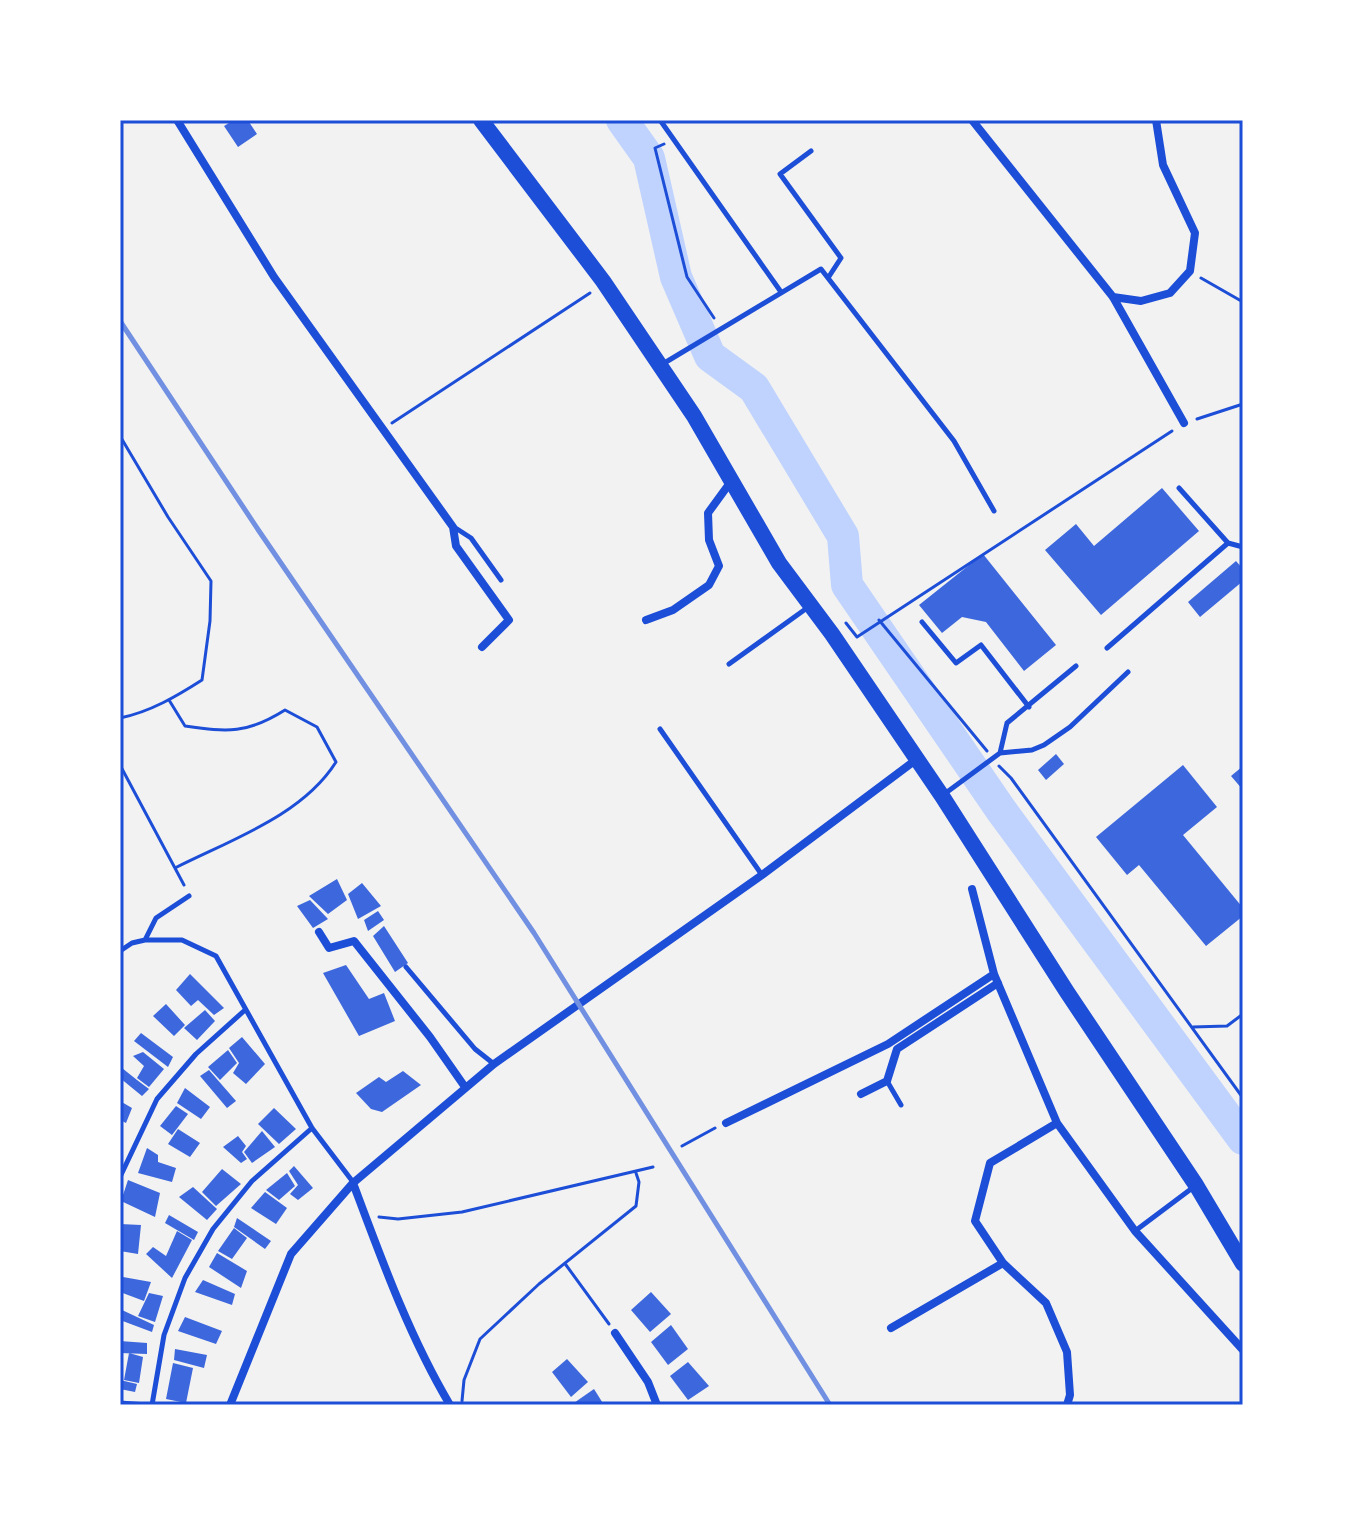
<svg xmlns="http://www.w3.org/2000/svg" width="1363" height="1525" font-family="'Space Grotesk',sans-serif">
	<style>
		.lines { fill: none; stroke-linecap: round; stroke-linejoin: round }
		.river { stroke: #bfd3fe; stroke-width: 32 }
		.building { fill: #3d67dc }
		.path { stroke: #1d4ed8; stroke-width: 3 }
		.service { stroke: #1d4ed8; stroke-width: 5 }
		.minor { stroke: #1d4ed8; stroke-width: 8 }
		.primary { stroke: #1d4ed8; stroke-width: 16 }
		.rail { stroke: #7290e2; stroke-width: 5 }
		.neatline { fill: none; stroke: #1d4ed8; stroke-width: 3 }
	</style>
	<rect width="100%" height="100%" fill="#f2f2f2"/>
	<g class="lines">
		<path class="river" d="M622,120L649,158L676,277L710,356L754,388L843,536L847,585L1001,810L1243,1139"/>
	</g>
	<path class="building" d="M234,120H252L249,122L257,134L238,147L224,126Z
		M1162,488L1199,531L1101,615L1045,550L1076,524L1094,546Z
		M983,554L1056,645L1024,671L986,622L962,617L942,633L919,605Z
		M1236,561L1243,569V581L1200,617L1188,602Z
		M1056,754L1064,764L1046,780L1038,770Z
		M1183,765L1217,807L1183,835L1243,908V916L1206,946L1139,865L1127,875L1096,837Z
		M1243,766V790L1231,776Z
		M337,879L347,900L328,914L309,896Z
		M362,883L381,906L358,919L348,894Z
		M310,900L328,919L313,928L297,906Z
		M378,911L384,920L368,931L364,920Z
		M384,926L408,963L395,972L373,936Z
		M346,965L369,999L384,993L395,1021L359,1036L323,973Z
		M190,974L224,1008L214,1015L198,1000L191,1006L176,990Z
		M166,1004L185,1025L174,1036L153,1016Z
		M205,1010L215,1021L197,1040L184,1028Z
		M141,1033L173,1057L168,1067L134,1041Z
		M242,1037L265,1064L246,1084L233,1073L239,1063L229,1048Z
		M228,1050L237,1063L220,1080L208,1067Z
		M143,1052L164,1069L149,1087L137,1078L144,1066L133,1056Z
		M122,1068L137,1080L149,1089L142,1096L120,1078Z
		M209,1070L236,1101L227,1108L200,1076Z
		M403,1071L421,1085L382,1112L371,1109L356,1093L379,1077L386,1082Z
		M185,1088L210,1107L201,1119L177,1103Z
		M120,1101L132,1108L126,1123L120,1120Z
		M176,1106L188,1114L172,1135L160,1126Z
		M274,1108L296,1129L279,1144L258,1124Z
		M178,1129L200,1143L190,1157L168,1144Z
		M262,1131L275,1147L252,1163L244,1152Z
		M238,1136L246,1146L242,1152L247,1159L241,1163L223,1147Z
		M147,1148L158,1155V1162L176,1168L172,1182L138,1173Z
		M294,1166L313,1188L298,1200L290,1194L298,1185L289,1171Z
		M222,1169L241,1184L216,1206L202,1192Z
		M287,1173L295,1186L279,1200L266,1190Z
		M128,1180L160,1193L155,1217L121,1201Z
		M193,1187L217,1209L207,1220L179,1197Z
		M265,1192L287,1208L276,1224L251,1208Z
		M169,1215L198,1232L194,1240L165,1223Z
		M237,1218L271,1241L265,1249L234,1227Z
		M120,1224L141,1225L138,1254L120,1251Z
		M234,1228L247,1238L232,1259L218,1251Z
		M177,1231L192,1240L172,1278L146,1254L153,1247L166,1256Z
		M217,1253L247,1271L241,1288L209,1267Z
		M123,1277L151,1282L144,1301L120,1292Z
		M203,1280L235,1294L232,1305L195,1292Z
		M651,1292L671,1314L650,1332L631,1310Z
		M149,1293L163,1296L155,1322L138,1316Z
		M122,1310L154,1325L152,1332L120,1320Z
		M185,1317L222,1331L216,1344L178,1331Z
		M671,1325L688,1349L668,1365L651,1342Z
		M120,1341L147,1343V1354L120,1353Z
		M175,1349L207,1355L204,1368L174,1360Z
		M129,1353L143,1357L139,1383L124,1380Z
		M567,1359L588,1382L571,1397L552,1372Z
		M688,1362L709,1386L688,1400L670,1376Z
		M173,1363L193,1368L186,1403L166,1399Z
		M120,1380L137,1384L135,1392L120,1389Z
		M594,1389L604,1405H571Z"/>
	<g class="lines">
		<path class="path" d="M664,144L655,148L687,277L714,318
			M1201,278L1243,302
			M1197,419L1243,404
			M392,423L590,293
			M120,436L168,517L211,581L210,621L202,680C177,696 150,712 120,718
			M879,620L987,751
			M846,623L857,637L1172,431
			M169,700L185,726C228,732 247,734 285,710L317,727L336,762C302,816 230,840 175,868
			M120,765L184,885
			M999,766L1011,778L1243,1098
			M1193,1027L1227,1026L1243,1014
			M682,1146L715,1128
			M379,1217L398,1219L462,1212L653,1167
			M566,1265L609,1324
			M462,1401L464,1380L480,1339L539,1284L636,1206L639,1182L636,1173"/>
		<path class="service" d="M660,120L781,292
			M811,151L780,174L841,258L828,278
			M661,365L821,269L954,441L994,511
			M1179,488L1228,543
			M454,527L471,538L501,580
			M922,622L956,663L981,645L1029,707
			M1107,648L1228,543L1243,547
			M729,664L807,608
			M660,729L762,875
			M1000,753L1007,723L1076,666
			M943,795L1000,753L1032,750L1044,745L1070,727L1128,672
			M145,940L156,918L189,896
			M120,951L132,943L145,940H182L216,956L312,1128L353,1182
			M406,967L475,1049L494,1064
			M887,1081L901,1105
			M120,1177L157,1099L196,1054L245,1010
			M1135,1231L1195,1186
			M120,1403L147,1405
			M152,1405L164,1335L185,1278L213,1229L252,1181L312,1128"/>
		<path class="minor" d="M177,120L274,277L453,527L456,546L509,620L482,647
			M972,120L1113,297L1184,423
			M1113,297L1141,301L1170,293L1190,271L1195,233L1163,165L1156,120
			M646,620L673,610L709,585L719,566L709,540L708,513L732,480
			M972,889L994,974L1057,1123L1135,1231L1243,1350
			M319,932L329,948L354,941L430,1037L465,1087
			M861,1094L887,1081L897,1049L998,983
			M726,1123L888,1044L994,974
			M1057,1123L990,1163L975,1221L1003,1263L1046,1303L1067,1352L1070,1395L1067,1405
			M353,1183C381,1258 409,1336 450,1405
			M891,1328L1003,1263
			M615,1333L648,1382L657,1405
			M230,1405L291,1254L353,1183L494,1064L762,875L917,759"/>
		<path class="primary" d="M481,120L603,281L694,416L779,563L832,634L942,796L1067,992L1196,1185L1243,1264"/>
		<path class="rail" d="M120,321L259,531L534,933L830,1405"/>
	</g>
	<rect width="1363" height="1525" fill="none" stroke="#ffffff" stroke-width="244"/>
	<rect x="122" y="122" width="1119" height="1281" class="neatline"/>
</svg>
